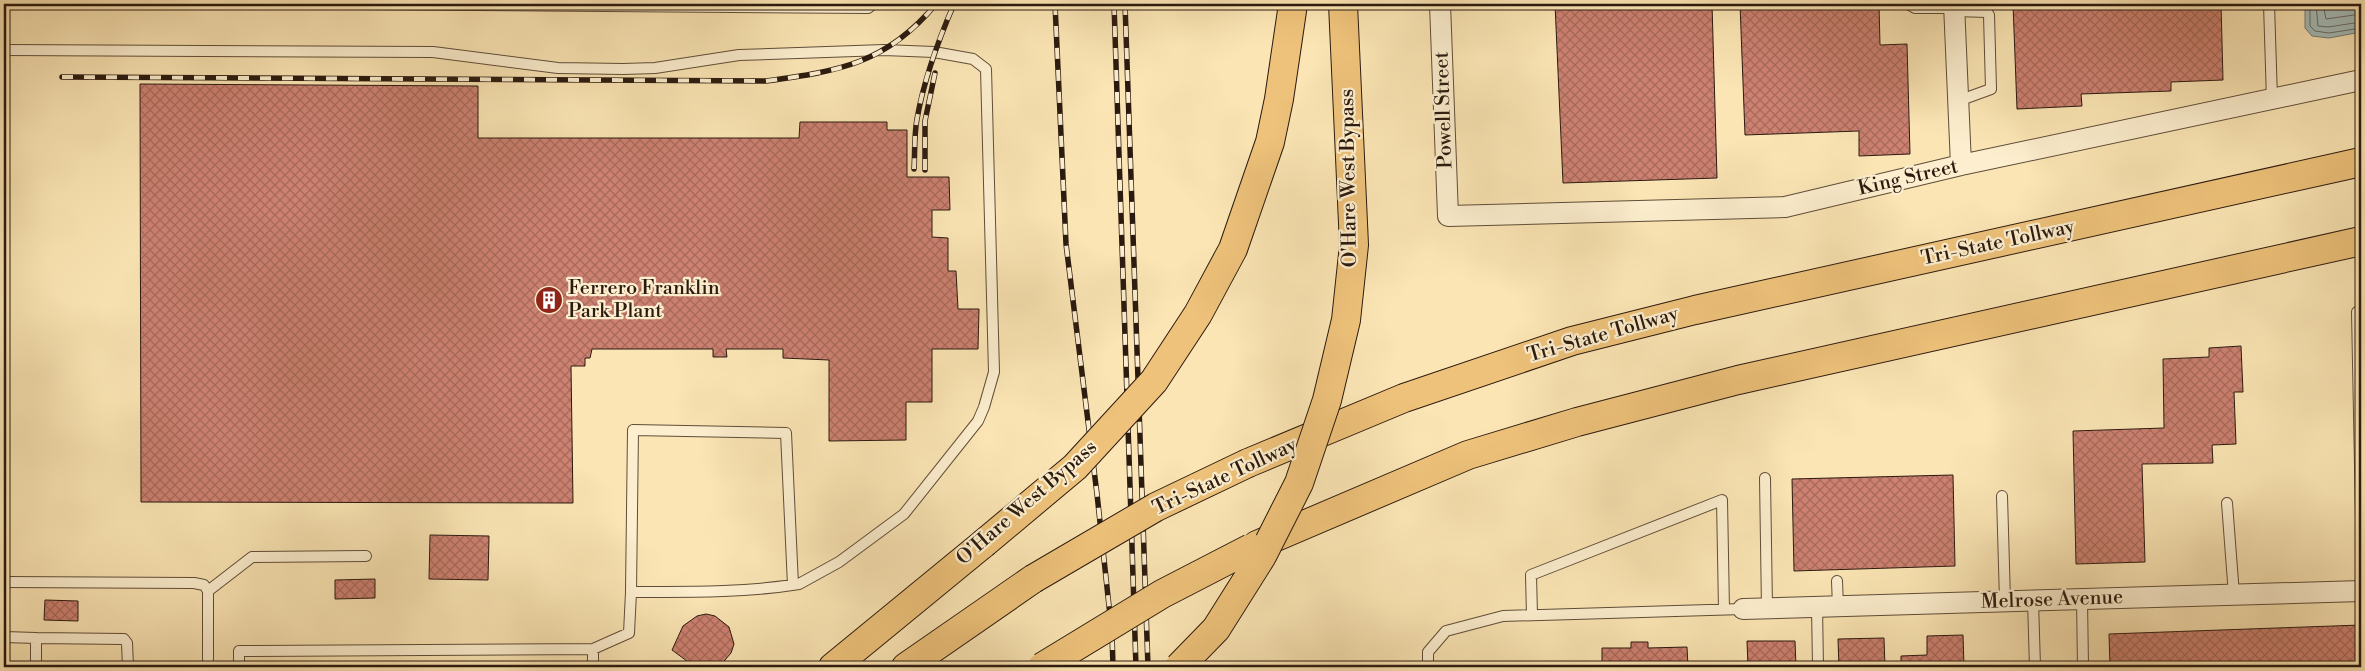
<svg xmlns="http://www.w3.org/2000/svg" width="2365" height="671" font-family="'Libre Bodoni',serif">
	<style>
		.water { fill: #a4bcb9; stroke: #747b75 }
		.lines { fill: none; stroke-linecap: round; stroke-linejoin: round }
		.shore { stroke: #686b64; stroke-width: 1 }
		.building { fill: url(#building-cross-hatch); stroke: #2b1a0f }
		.service-casing { stroke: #5f4d38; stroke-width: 12 }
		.minor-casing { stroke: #5f4d38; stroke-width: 22 }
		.motorway-casing { stroke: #2b1a0f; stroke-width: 30 }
		.service { stroke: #fceece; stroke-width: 10 }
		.minor { stroke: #fceece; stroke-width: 20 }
		.motorway { stroke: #eec27a; stroke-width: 28 }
		.rail-casing { stroke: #2b1a0f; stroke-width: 5.5 }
		.rail { stroke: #fceece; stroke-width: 4; stroke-dasharray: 11; stroke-linecap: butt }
		.motorway-bridge-casing { stroke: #2b1a0f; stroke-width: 30; stroke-linecap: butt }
		.motorway-bridge { stroke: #eec27a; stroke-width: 28 }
		.labels { text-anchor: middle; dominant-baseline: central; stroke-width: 4.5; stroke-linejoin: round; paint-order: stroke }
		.street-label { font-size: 20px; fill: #2b1a0f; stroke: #fceece }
		.poi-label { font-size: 20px; fill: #2b1a0f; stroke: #fceece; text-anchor: start }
	</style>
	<defs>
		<pattern id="building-cross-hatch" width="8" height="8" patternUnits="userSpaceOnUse" patternTransform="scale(1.25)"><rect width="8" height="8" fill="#cd8171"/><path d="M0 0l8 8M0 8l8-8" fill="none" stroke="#a7695b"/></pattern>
	</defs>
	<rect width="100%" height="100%" fill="#fbe5b4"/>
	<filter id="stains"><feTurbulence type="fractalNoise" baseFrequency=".004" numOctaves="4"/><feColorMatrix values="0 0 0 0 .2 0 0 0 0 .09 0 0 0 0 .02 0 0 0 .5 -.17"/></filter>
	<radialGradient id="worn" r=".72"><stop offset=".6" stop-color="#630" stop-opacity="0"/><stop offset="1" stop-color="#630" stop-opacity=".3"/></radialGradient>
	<path class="water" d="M2305,4H2361V32L2329,38L2312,36L2305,28Z"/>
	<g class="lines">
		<path class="shore" d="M2310,4V26L2315,31L2329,33L2361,28
			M2316,4L2318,26L2328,27L2361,22
			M2323,4L2326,19L2361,14"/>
	</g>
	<path class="building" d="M1555,4H1712L1717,178L1563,183Z
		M1740,4H1879L1880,45L1907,44L1910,154L1859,156V131L1745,135Z
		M2013,4H2221L2223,80L2171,82V91L2081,94L2082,106L2017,109Z
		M140,84L478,86V138H799L800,122H887V130H907V177H949L950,210H932V237L948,238V271H956L958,309H979L978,349H932V402H906V440L829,441V360L783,358V349H726L727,357H713V349H592L590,358H585V366H571L573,503L141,502Z
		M2241,346L2243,392H2234L2236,444L2212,445L2213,463L2142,464L2145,562L2076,564L2073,431L2164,428L2163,359L2209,357V348Z
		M1953,475L1955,566L1794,571L1792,479Z
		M430,535L489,536L488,580L429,579Z
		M375,579V598L335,599V580Z
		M45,600L78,601V621L44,620Z
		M706,614L715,616L729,627L734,644L731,653L719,667H695L672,650L683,626L697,616Z
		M2361,625V667H2110L2109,634Z
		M1963,635L1964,667H1901V656L1927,655V636Z
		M1884,638L1885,667H1839L1838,639Z
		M1747,641H1795L1796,667H1748Z
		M1631,642H1648V648L1687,647L1688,667H1602V648H1631Z"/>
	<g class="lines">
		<g class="service-casing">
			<path id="service" d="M349,4L868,8L873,4
				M1908,4L1915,8H1954
				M2269,4L2272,100
				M1955,11L1987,12L1989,15L1991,89L1958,101
				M4,50L433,52L558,68L623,69L655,68L739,55L884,50L934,52L973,59L986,69L994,372L984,407L978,421L904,514L839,562L799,584C743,593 688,592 631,592L633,430L786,433L793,585
				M2357,312L2361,517
				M1765,478L1767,608
				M2002,496L2005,601
				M2227,503L2234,595
				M1837,581L1838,606
				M4,582L194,583L204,585L208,591V667
				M208,591L252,557L366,556
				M2082,599L2083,667
				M2033,601L2035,667
				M1817,607L1818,667
				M1532,615L1531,575L1722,500L1724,609
				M4,637L36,638V667
				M36,638L124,639L127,643L128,667
				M593,649V667
				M239,667V651L593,649L629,633L631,592
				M1428,667V652L1446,631L1503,616L1743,609"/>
		</g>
		<g class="minor-casing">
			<path id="minor" d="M1440,4L1448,216L1785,207L1961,165L2361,80
				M1954,4L1961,165
				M1743,609L2361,591"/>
		</g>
		<g class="motorway-casing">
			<path id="motorway" d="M1248,463L1404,398L1572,341L1695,310L2361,162
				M1257,545L1468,455L1577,422L1738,380L2361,241
				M833,667L983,544
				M906,667L1033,579"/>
		</g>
		<use href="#service" class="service"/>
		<use href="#minor" class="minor"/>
		<use href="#motorway" class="motorway"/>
		<g class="rail-casing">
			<path id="rail" d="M1055,4L1066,244L1097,494L1112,634L1113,667
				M1114,4L1136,667
				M1125,4L1148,667
				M62,77L766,81C839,71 886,64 936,4
				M914,169C915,153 914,135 917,119C924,79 938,41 954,4
				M925,170V121L935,73"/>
		</g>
		<use href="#rail" class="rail"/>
		<g class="motorway-bridge-casing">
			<path id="motorway-bridge" d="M983,544L1075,467L1154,381L1198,314L1233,249L1270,142L1279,99L1293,4
				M1033,579L1156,507L1248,463
				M1042,667L1162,594L1251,548
				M1179,667L1216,629L1262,556L1299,483L1327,400L1346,320L1354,245L1343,4"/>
		</g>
		<use href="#motorway-bridge" class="motorway-bridge"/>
	</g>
	<defs>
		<g id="building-disc" transform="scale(1.4375)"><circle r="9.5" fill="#8f2418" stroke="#fceece"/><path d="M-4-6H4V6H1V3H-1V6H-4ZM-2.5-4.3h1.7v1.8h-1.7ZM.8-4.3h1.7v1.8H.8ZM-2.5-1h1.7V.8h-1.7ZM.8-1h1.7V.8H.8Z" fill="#fff"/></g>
	</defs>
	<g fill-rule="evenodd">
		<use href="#building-disc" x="549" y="300"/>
	</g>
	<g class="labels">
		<g class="street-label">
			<text transform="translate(1444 110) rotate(-92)">Powell Street</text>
			<text transform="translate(1349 178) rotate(-91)">O'Hare West Bypass</text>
			<text transform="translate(1908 178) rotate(-13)">King Street</text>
			<text transform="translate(1998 243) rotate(-12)">Tri-State Tollway</text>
			<text transform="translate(1603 335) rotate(-16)">Tri-State Tollway</text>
			<text transform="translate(1225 477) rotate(-25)">Tri-State Tollway</text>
			<text transform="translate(1027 503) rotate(-41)">O'Hare West Bypass</text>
			<text transform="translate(2052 600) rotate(-2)">Melrose Avenue</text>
		</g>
		<g class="poi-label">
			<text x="568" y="288">Ferrero Franklin<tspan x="568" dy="23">Park Plant</tspan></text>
		</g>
	</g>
	<rect width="2365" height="671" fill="none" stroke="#fbe5b4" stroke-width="20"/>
	<rect x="5" y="5" width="2355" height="661" fill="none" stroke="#2b1a0f" stroke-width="2.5"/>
	<rect x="10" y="10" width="2345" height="651" fill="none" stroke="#2b1a0f"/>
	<rect width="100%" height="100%" filter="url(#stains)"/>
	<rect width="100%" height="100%" fill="url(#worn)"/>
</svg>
